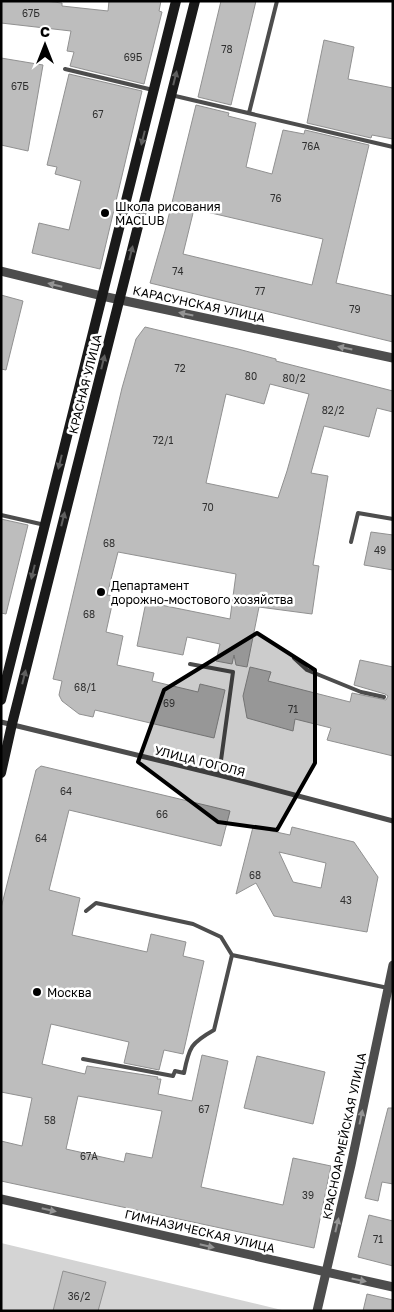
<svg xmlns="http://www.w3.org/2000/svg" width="394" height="1312" font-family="'Golos Text',sans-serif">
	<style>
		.green { fill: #d4d4d4 }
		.building { fill: #bdbdbd; stroke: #919191; fill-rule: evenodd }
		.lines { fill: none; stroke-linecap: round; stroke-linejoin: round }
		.service { stroke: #4d4d4d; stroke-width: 4 }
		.minor { stroke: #4d4d4d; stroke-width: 5 }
		.tertiary { stroke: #4d4d4d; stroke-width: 9 }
		.secondary { stroke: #1a1a1a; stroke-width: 10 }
		.oneway { fill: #5f5f5f }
		.oneway2 { fill: #949494 }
		.marked { fill: #000; fill-opacity: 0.2; stroke: #000; stroke-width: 4; stroke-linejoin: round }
		.poi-dot { fill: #000; stroke: #fff; stroke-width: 2 }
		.labels { text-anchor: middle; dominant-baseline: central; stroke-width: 5; stroke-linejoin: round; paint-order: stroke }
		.number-label { font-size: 10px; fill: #2f2f2f }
		.poi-label { font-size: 12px; fill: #000; stroke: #fff; text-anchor: start }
		.street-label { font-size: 12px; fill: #000; stroke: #fff }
	</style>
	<rect width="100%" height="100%" fill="#fff"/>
	<path class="green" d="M1,1243L286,1311H1Z"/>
	<path class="building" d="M1,1H44L62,3V6L108,11L109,1H161L159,11L162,12L144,84L70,66L74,52L67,51L71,31L1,23Z
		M221,1H256L231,105L198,97Z
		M324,40L354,47L348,79L393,88V139L372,135L371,138L307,123Z
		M1,58L43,65L28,151L1,145Z
		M69,74L142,91L100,269L32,253L39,223L69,230L81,181L55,174L57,167L47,165Z
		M196,105L229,113L228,116L256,123L246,167L272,174L283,130L304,134L305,130L369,145L336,283L393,296V342L150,283L165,231ZM194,209L323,239L312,285L183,254Z
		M1,295L23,301L6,370L1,369Z
		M145,327L238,349L276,359V361L393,391V412L377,408L369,437L324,426L311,473L328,476L313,565L319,566L312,614L259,607L247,667L236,665L234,655L232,664L216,661L220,644L187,637L183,655L137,646L146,602L230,619L236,574L118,552L107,595L114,596L106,632L123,636L117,665L154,673L152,681L198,692L200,684L225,690L214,738L95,710L93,717L79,714L62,701L59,695L62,681L53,679L122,388L136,339ZM270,384L309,394L287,471L278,498L206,483L226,394L264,404Z
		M1,519L28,525L6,614L1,613Z
		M371,532L393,535V570L364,565Z
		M360,660L393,667V756L327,740L331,728L295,719L293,731L247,718L243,696L250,667L271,672L268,681L350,702L352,693L386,700L388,696L385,694L354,685Z
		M41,766L230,811L221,846L69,810L49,890L80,898L72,935L147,952L151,934L186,942L183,956L204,961L183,1054L164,1050L159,1070L124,1063L129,1042L51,1024L42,1064L85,1074L87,1066L158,1077L157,1079H161L158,1094L192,1101L202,1055L228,1061L201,1187L283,1205L293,1158L331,1166L314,1248L1,1181V1141L22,1146L32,1098L1,1092V908L36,770ZM78,1096L162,1111L152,1158L126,1153L124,1162L66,1149Z
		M253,827L290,835L292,827L354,842L378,877L367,932L274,916L256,883L236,894ZM279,852L326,863L321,888L293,882Z
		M257,1056L325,1072L313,1124L244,1108Z
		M388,1108H393V1184L382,1182L378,1201L365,1198Z
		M369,1215L393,1221V1266L358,1257Z
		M63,1271L106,1282L98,1311H53Z
		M367,1294L393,1300V1311H363Z"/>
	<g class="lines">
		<path class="service" d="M65,69L153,90
			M171,95L393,147
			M249,113L277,1
			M1,515L45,525
			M351,542L358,513L393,519
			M294,658L307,670L361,692L384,697
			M190,664L233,672L219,775
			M86,911L96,903L193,924L221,937L232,955L388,988
			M83,1059L173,1076L175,1071L184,1073C189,1047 191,1043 214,1030L232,955"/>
		<path class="minor" d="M1,722L219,775L393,821"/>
		<path class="tertiary" d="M1,271L102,296L393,358
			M1,1199L393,1287
			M317,1311L351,1165L393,965"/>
		<path class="secondary" d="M1,700L176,1
			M1,773L12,724L195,1"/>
	</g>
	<defs><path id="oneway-solid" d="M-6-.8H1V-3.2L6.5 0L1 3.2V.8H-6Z" transform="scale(1.25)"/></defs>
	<g class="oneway">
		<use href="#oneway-solid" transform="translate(175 78) rotate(-76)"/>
		<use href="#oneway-solid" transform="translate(143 138) rotate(104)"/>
		<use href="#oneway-solid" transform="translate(131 253) rotate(-76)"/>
		<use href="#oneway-solid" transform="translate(103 362) rotate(-76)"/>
		<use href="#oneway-solid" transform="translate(60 462) rotate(104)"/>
		<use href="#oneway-solid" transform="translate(63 519) rotate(-76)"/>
		<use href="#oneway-solid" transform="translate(33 572) rotate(104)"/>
		<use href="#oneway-solid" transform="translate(24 677) rotate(-76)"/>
	</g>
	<g class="oneway2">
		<use href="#oneway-solid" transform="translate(55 285) rotate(-166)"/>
		<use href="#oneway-solid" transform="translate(186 314) rotate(-168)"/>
		<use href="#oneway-solid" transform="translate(345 348) rotate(-168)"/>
		<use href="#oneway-solid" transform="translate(361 1117) rotate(-78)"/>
		<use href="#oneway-solid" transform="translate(49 1210) rotate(13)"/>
		<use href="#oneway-solid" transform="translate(337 1225) rotate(-77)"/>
		<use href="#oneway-solid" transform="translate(207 1246) rotate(13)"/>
		<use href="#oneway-solid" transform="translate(359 1280) rotate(12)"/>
	</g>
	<path class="marked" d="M257,633L315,670V763L277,830L218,822L138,762L164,690Z"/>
	<g class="poi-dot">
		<circle cx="105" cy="213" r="5"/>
		<circle cx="101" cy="592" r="5"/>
		<circle cx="37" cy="992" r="5"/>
	</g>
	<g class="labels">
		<g class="number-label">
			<text x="31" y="13">67Б</text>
			<text x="227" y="49">78</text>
			<text x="133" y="57">69Б</text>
			<text x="20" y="86">67Б</text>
			<text x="98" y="114">67</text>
			<text x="311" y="146">76А</text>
			<text x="276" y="198">76</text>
			<text x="178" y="271">74</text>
			<text x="260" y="291">77</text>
			<text x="355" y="309">79</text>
			<text x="180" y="368">72</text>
			<text x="251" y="376">80</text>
			<text x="294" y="378">80/2</text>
			<text x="333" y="410">82/2</text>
			<text x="163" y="440">72/1</text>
			<text x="208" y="507">70</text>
			<text x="109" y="543">68</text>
			<text x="380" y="550">49</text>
			<text x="89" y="614">68</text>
			<text x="85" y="687">68/1</text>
			<text x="169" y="703">69</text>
			<text x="293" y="709">71</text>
			<text x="66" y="791">64</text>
			<text x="162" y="814">66</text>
			<text x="41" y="838">64</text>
			<text x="255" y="875">68</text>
			<text x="346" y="900">43</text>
			<text x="204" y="1109">67</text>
			<text x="50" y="1120">58</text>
			<text x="89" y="1156">67А</text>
			<text x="308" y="1195">39</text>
			<text x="378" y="1239">71</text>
			<text x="79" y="1296">36/2</text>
		</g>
		<g class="poi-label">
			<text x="115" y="206">Школа рисования<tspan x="115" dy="14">MACLUB</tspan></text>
			<text x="111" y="585">Департамент<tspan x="111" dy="14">дорожно-мостового хозяйства</tspan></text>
			<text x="47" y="992">Москва</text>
		</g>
		<g class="street-label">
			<text transform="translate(199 304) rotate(12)">КАРАСУНСКАЯ УЛИЦА</text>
			<text transform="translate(85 384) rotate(-76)">КРАСНАЯ УЛИЦА</text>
			<text transform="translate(200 761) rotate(14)">УЛИЦА ГОГОЛЯ</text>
			<text transform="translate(344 1136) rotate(-78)">КРАСНОАРМЕЙСКАЯ УЛИЦА</text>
			<text transform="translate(200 1231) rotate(13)">ГИМНАЗИЧЕСКАЯ УЛИЦА</text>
		</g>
	</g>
	<rect width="394" height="1312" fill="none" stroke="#000000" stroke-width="5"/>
	<g transform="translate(45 45)" stroke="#ffffff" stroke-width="4" paint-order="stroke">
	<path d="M0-4L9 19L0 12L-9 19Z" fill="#000000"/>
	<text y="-8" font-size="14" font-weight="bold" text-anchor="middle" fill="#000000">С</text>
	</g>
</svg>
